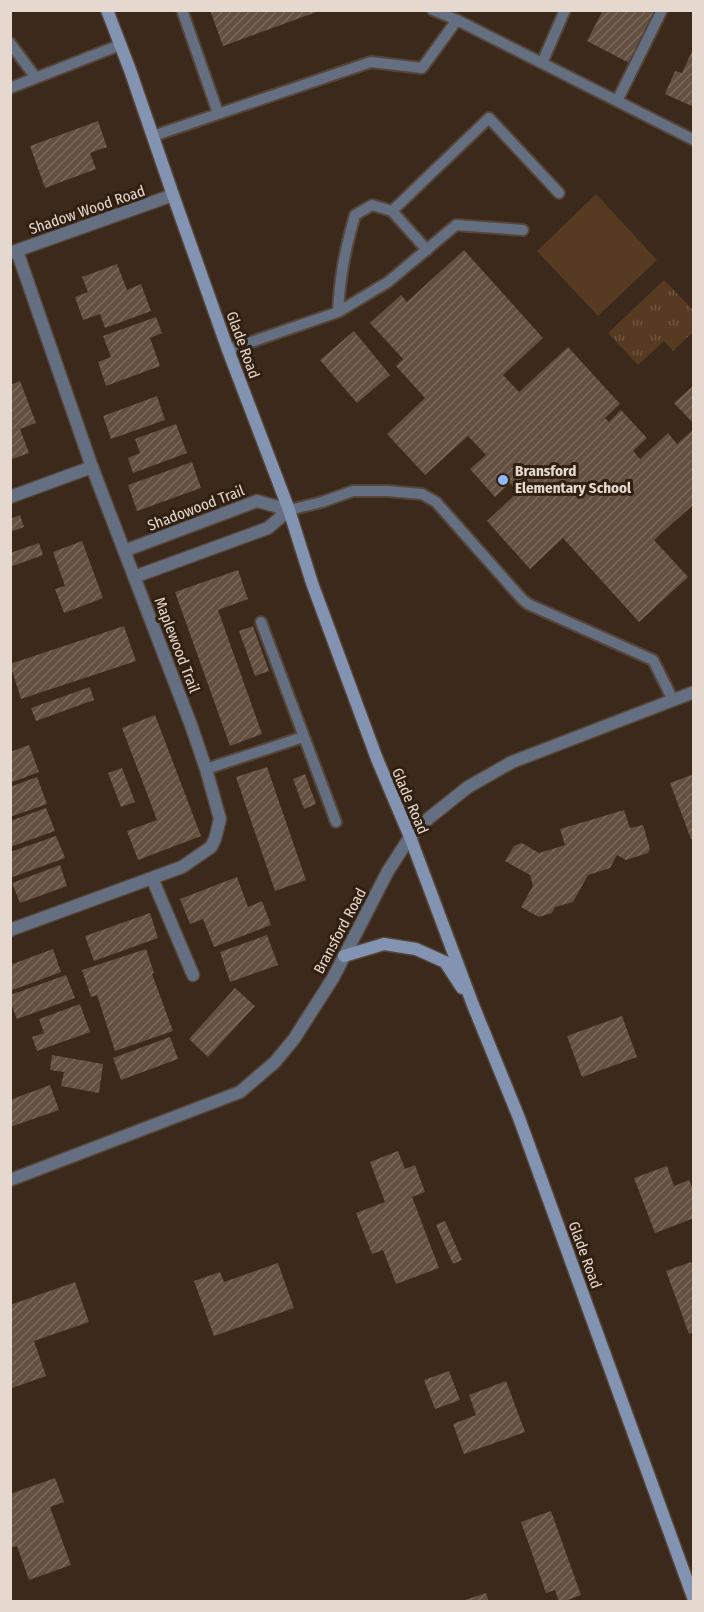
<svg xmlns="http://www.w3.org/2000/svg" width="704" height="1612" font-family="'Fira Sans Condensed',sans-serif">
	<style>
		.grass { fill: #573a22 }
		.park { fill: url(#park-tufts) }
		.building { fill: url(#building-hatch) }
		.lines { fill: none; stroke-linecap: round; stroke-linejoin: round }
		.service-casing { stroke: #564538; stroke-width: 14 }
		.minor-casing { stroke: #564538; stroke-width: 15 }
		.tertiary-casing { stroke: #564538; stroke-width: 15 }
		.secondary-casing { stroke: #564538; stroke-width: 15 }
		.service { stroke: #646f82; stroke-width: 10 }
		.minor { stroke: #646f82; stroke-width: 12 }
		.tertiary { stroke: #646f82; stroke-width: 12 }
		.secondary { stroke: #8393b2; stroke-width: 12 }
		.poi-dot { fill: #93b7fd; stroke: #312012; stroke-width: 2 }
		.labels { text-anchor: middle; dominant-baseline: central; stroke-width: 6; stroke-linejoin: round; paint-order: stroke }
		.street-label { font-size: 15px; fill: #e4d8cf; stroke: #312012 }
		.poi-label { font-size: 15px; font-weight: bold; fill: #e4d8cf; stroke: #312012; text-anchor: start }
	</style>
	<defs>
		<pattern id="park-tufts" width="24" height="20" patternUnits="userSpaceOnUse" patternTransform="scale(1.5)"><rect width="24" height="20" fill="#573a22"/><path d="M3 7l-1-3M5 7V3M7 7l1-3M15 17l-1-3M17 17v-4M19 17l1-3" fill="none" stroke="#6f5641"/></pattern>
		<pattern id="building-hatch" width="6" height="6" patternUnits="userSpaceOnUse" patternTransform="scale(1.5)"><rect width="6" height="6" fill="#645041"/><path d="M-1 1l2-2M0 6l6-6M5 7l2-2" fill="none" stroke="#7a685b"/></pattern>
	</defs>
	<rect width="100%" height="100%" fill="#3b291b"/>
	<path class="grass" d="M596,194L657,260L598,316L537,251Z"/>
	<path class="park" d="M664,280L693,310V332L673,351L664,341L638,365L608,333Z"/>
	<path class="building" d="M210,10H319V11L223,46Z
		M603,10H657L631,64L587,41Z
		M694,47V107L665,94L675,71L682,73Z
		M98,121L107,147L90,153L96,169L45,188L30,146Z
		M464,250L543,338L503,375L519,392L568,347L620,404L605,418L609,422L621,410L647,438L633,451L640,459L668,433L677,444L694,429V504L654,540L688,577L639,622L563,538L530,569L487,521L518,492L510,483L495,497L470,469L486,455L468,436L425,475L387,434L425,398L396,366L403,359L370,323L401,295L407,302Z
		M117,264L127,290L141,284L151,311L105,328L100,314L83,320L75,297L88,292L82,277Z
		M156,317L162,333L150,338L160,366L106,386L98,362L111,357L103,336Z
		M354,331L390,375L357,403L320,360Z
		M20,381L36,423L20,429L29,453L10,460V385Z
		M694,385V424L674,403Z
		M157,396L165,420L111,439L103,416Z
		M176,424L187,453L133,473L128,458L140,453L135,439Z
		M192,462L201,488L137,511L128,485Z
		M20,515L24,527L10,532V519Z
		M82,541L103,598L64,613L55,589L65,586L53,552Z
		M39,543L43,555L10,567V553Z
		M238,570L248,599L218,610L262,734L230,746L175,592Z
		M124,626L136,661L21,699L10,664Z
		M253,626L269,671L255,676L239,631Z
		M90,687L94,700L36,721L31,708Z
		M155,715L201,836L138,860L127,831L157,820L122,728Z
		M29,745L39,772L10,783V752Z
		M267,767L306,880L275,891L236,777Z
		M122,768L135,802L121,807L108,773Z
		M305,774L316,804L304,809L293,779Z
		M694,774V838L691,839L670,783Z
		M37,777L47,804L10,817V787Z
		M46,808L55,831L10,847V821Z
		M624,810L630,828L643,825L650,849L648,853L626,860L617,855L610,868L588,875L573,902L555,907L552,913L539,917L521,907L533,886L530,875L505,861L514,846L522,843L539,853L565,845L560,829Z
		M56,836L65,858L10,878V852Z
		M60,865L67,886L20,903L12,883Z
		M237,877L248,907L262,901L271,925L214,947L203,919L190,924L180,899Z
		M150,913L158,938L94,961L85,936Z
		M267,935L278,965L230,982L220,952Z
		M53,949L61,972L10,991V965Z
		M146,949L154,973L152,974L173,1031L115,1051L97,995L91,997L82,970Z
		M66,975L75,998L17,1019L10,1001V995Z
		M235,988L255,1006L208,1057L189,1039Z
		M80,1004L90,1032L37,1051L32,1037L44,1033L39,1019Z
		M622,1016L637,1057L582,1077L567,1036Z
		M170,1037L178,1059L121,1080L113,1058Z
		M52,1055L103,1064L99,1093L61,1086L64,1072L50,1070Z
		M50,1085L59,1110L10,1127V1100Z
		M398,1151L405,1169L415,1165L425,1192L412,1197L439,1268L396,1284L383,1250L372,1254L356,1213L385,1202L370,1162Z
		M667,1166L674,1186L689,1180L694,1191V1218L655,1233L634,1178Z
		M445,1221L462,1260L453,1264L436,1225Z
		M691,1262L694,1267V1332L689,1334L666,1271Z
		M278,1263L294,1308L214,1336L194,1281L220,1272L224,1282Z
		M75,1282L89,1322L34,1341L46,1376L12,1388L10,1383V1305Z
		M449,1371L460,1400L435,1409L424,1380Z
		M506,1381L525,1432L464,1454L453,1424L476,1415L469,1395Z
		M55,1478L64,1502L50,1507L71,1565L29,1580L17,1546L10,1548V1494Z
		M551,1511L581,1595L562,1602H559L555,1590L546,1593L521,1522Z
		M486,1593L489,1602H462V1601Z"/>
	<g class="lines">
		<g class="service-casing">
			<path id="service" d="M182,10L218,113
				M433,10L457,20
				M10,43L36,78
				M542,63L565,10
				M10,88L120,45
				M617,101L662,10
				M153,136L371,62L422,68L457,20L694,140
				M427,250L392,211L489,118L559,193
				M338,312C340,275 345,250 355,215L372,205L392,211
				M228,350L338,312L388,282L456,225L523,230
				M289,510L322,502L353,491H387L422,494L436,502L522,599L528,604L653,660L673,700
				M261,622L336,822
				M206,769L303,737"/>
		</g>
		<g class="minor-casing">
			<path id="minor" d="M10,253L173,195
				M10,497L92,467
				M124,551L257,501L289,510
				M134,577L268,528L289,510
				M152,878L193,975
				M10,930L182,867L211,847L215,839L220,819L206,769L191,725L92,467L17,251"/>
		</g>
		<g class="tertiary-casing">
			<path id="tertiary" d="M10,1180L240,1092L275,1062L294,1039L333,978L388,871L410,837L429,818L468,787L512,762L694,692"/>
		</g>
		<g class="secondary-casing">
			<path id="secondary" d="M107,10L130,70L173,195L228,350L289,510L312,583L377,759L410,837L473,1005L519,1118L694,1600
				M344,956L384,944L416,949L445,962L462,988"/>
		</g>
		<use href="#service" class="service"/>
		<use href="#minor" class="minor"/>
		<use href="#tertiary" class="tertiary"/>
		<use href="#secondary" class="secondary"/>
	</g>
	<circle class="poi-dot" cx="503" cy="480" r="6"/>
	<g class="labels">
		<g class="street-label">
			<text transform="translate(87 210) rotate(-19)">Shadow Wood Road</text>
			<text transform="translate(243 345) rotate(70)">Glade Road</text>
			<text transform="translate(196 508) rotate(-21)">Shadowood Trail</text>
			<text transform="translate(177 645) rotate(69)">Maplewood Trail</text>
			<text transform="translate(410 801) rotate(67)">Glade Road</text>
			<text transform="translate(340 931) rotate(-62)">Bransford Road</text>
			<text transform="translate(585 1255) rotate(70)">Glade Road</text>
		</g>
		<g class="poi-label">
			<text x="515" y="471">Bransford<tspan x="515" dy="17">Elementary School</tspan></text>
		</g>
	</g>
	<rect width="704" height="1612" fill="none" stroke="#e4d8cf" stroke-width="24"/>
</svg>
